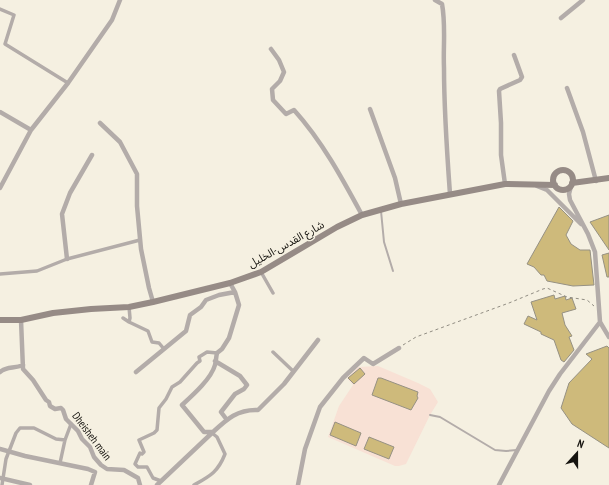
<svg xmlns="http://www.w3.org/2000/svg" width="609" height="485" font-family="'PT Sans Narrow','Noto Sans Arabic',sans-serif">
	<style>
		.education { fill: #f8e1d5 }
		.building { fill: #ceba7b; stroke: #969183 }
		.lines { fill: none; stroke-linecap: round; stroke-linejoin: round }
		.path { stroke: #918d83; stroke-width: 1; stroke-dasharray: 3 3; stroke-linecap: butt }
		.service { stroke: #b3aca9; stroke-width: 2 }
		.pedestrian { stroke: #b3aca9; stroke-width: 3.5 }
		.minor { stroke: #b3aca9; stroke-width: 4.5 }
		.secondary { stroke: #968b86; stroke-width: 6 }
		.labels { text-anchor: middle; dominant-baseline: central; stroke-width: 3; stroke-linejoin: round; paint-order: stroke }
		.street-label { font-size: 11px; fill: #16140f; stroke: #f5f0e1 }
	</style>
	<rect width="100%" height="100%" fill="#f5f0e1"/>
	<path class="education" d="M378,366L418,383L430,389L438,402L430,415L406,464L399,466H395L328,437L339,406L353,385L347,378L358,367Z"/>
	<path class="building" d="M559,207L573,221L566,235L571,244L580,250H590L594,285L573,286L547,281L544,275H541L534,267L527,264Z
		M609,215V250L590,222Z
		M609,253V277H607L602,255Z
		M554,295L555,299L565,296L566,300L572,298L576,309L562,313L565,325L572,336L569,337L574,350L564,362L561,360L554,340L541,334V332L524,324L528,316L537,320L531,302Z
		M607,346L609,348V448L572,424L561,408L569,383L592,359L586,354Z
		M360,368L365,374L354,384L348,378Z
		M378,378H381L418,392L417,396L418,398L411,410L372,395Z
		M335,422L361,433L356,446L330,435Z
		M369,437L394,447L389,459L364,449Z"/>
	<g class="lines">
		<path class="path" d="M403,345L416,337L509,303L543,289L547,288L567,297L587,300L594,306"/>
		<path class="service" d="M381,211L384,242L393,271
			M430,415L440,417L495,450L506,451L517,450"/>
		<path class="pedestrian" d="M0,9L14,15L5,44L68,83
			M261,272L273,293
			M0,274L37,271L67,259L140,240
			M129,307L130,318L129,322
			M123,318L129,322L148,331L152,342L159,343L164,349
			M273,352L293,371
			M60,463L65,440L71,424
			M161,481L153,478L147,467H138L135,464L140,453L142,454L144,452L139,440L154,433L157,430L159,408L166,399L172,387L180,382L197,363L200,361L199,357L207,352L217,353
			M2,485L6,459L16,433L20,428H34L56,439L65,440
			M194,485C210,476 218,472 225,454L217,437L212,433"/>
		<path class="minor" d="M435,0L442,4C446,25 443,47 444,68C444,110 447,153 450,194
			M561,18L583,0
			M271,49L279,60L284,72L280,81L272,89L273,100L286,114L294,110C322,141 342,178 362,215
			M567,88L583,132L596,181
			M370,109L395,178L401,204
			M0,112L31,130
			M100,123L120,142L137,174V206L141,249L149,288L153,302
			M505,184L501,155V123L499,91L500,89L520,80L522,77L514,55
			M537,186L547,190L581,224
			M571,186L569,194L570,200L588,234L595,252L600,322L609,337
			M0,188L31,130L68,83L112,20L120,0
			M67,259L62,214L70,193L92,155
			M230,283L235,292L239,305L229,338L222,349L217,353C216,357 216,362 215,365C211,379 193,395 182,405L204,432H213C227,419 238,409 258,410L284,384L318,340
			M21,320L23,369L33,380L46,400L49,402L50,406L55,409L61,408L63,410L66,419L78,431L82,439L90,447L94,457L101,465L107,469L124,470L138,478L140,485
			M215,361L240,376L247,385L244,389L235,394L221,412L227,420
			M0,372C7,366 14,369 23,365
			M136,372L186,331L190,315L201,307L206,300L219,295L235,292
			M0,449L25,456L88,469L95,472L91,485
			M0,478L30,485
			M157,485L213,432
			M298,485L305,449L320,407L343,378L364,358L373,364L399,348
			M499,485L549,391L560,374L600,322"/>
		<path class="secondary" d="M553 180a10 10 0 1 1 20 0a10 10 0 1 1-20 0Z
			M572,183L609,178
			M0,320H21L53,313L91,309L129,307L153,302L230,283L261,272L337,227L362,215L401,204L505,184L555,185"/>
	</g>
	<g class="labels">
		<g class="street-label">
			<text transform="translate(286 244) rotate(-29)">شارع القدس-الخليل</text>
			<text transform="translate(92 436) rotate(53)">Dheisheh main</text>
		</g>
	</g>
	<g transform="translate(577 453) rotate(21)" stroke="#f5f0e1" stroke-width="3" paint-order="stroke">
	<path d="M0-3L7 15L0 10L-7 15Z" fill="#16140f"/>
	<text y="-6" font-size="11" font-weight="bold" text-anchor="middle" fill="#16140f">N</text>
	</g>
</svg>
